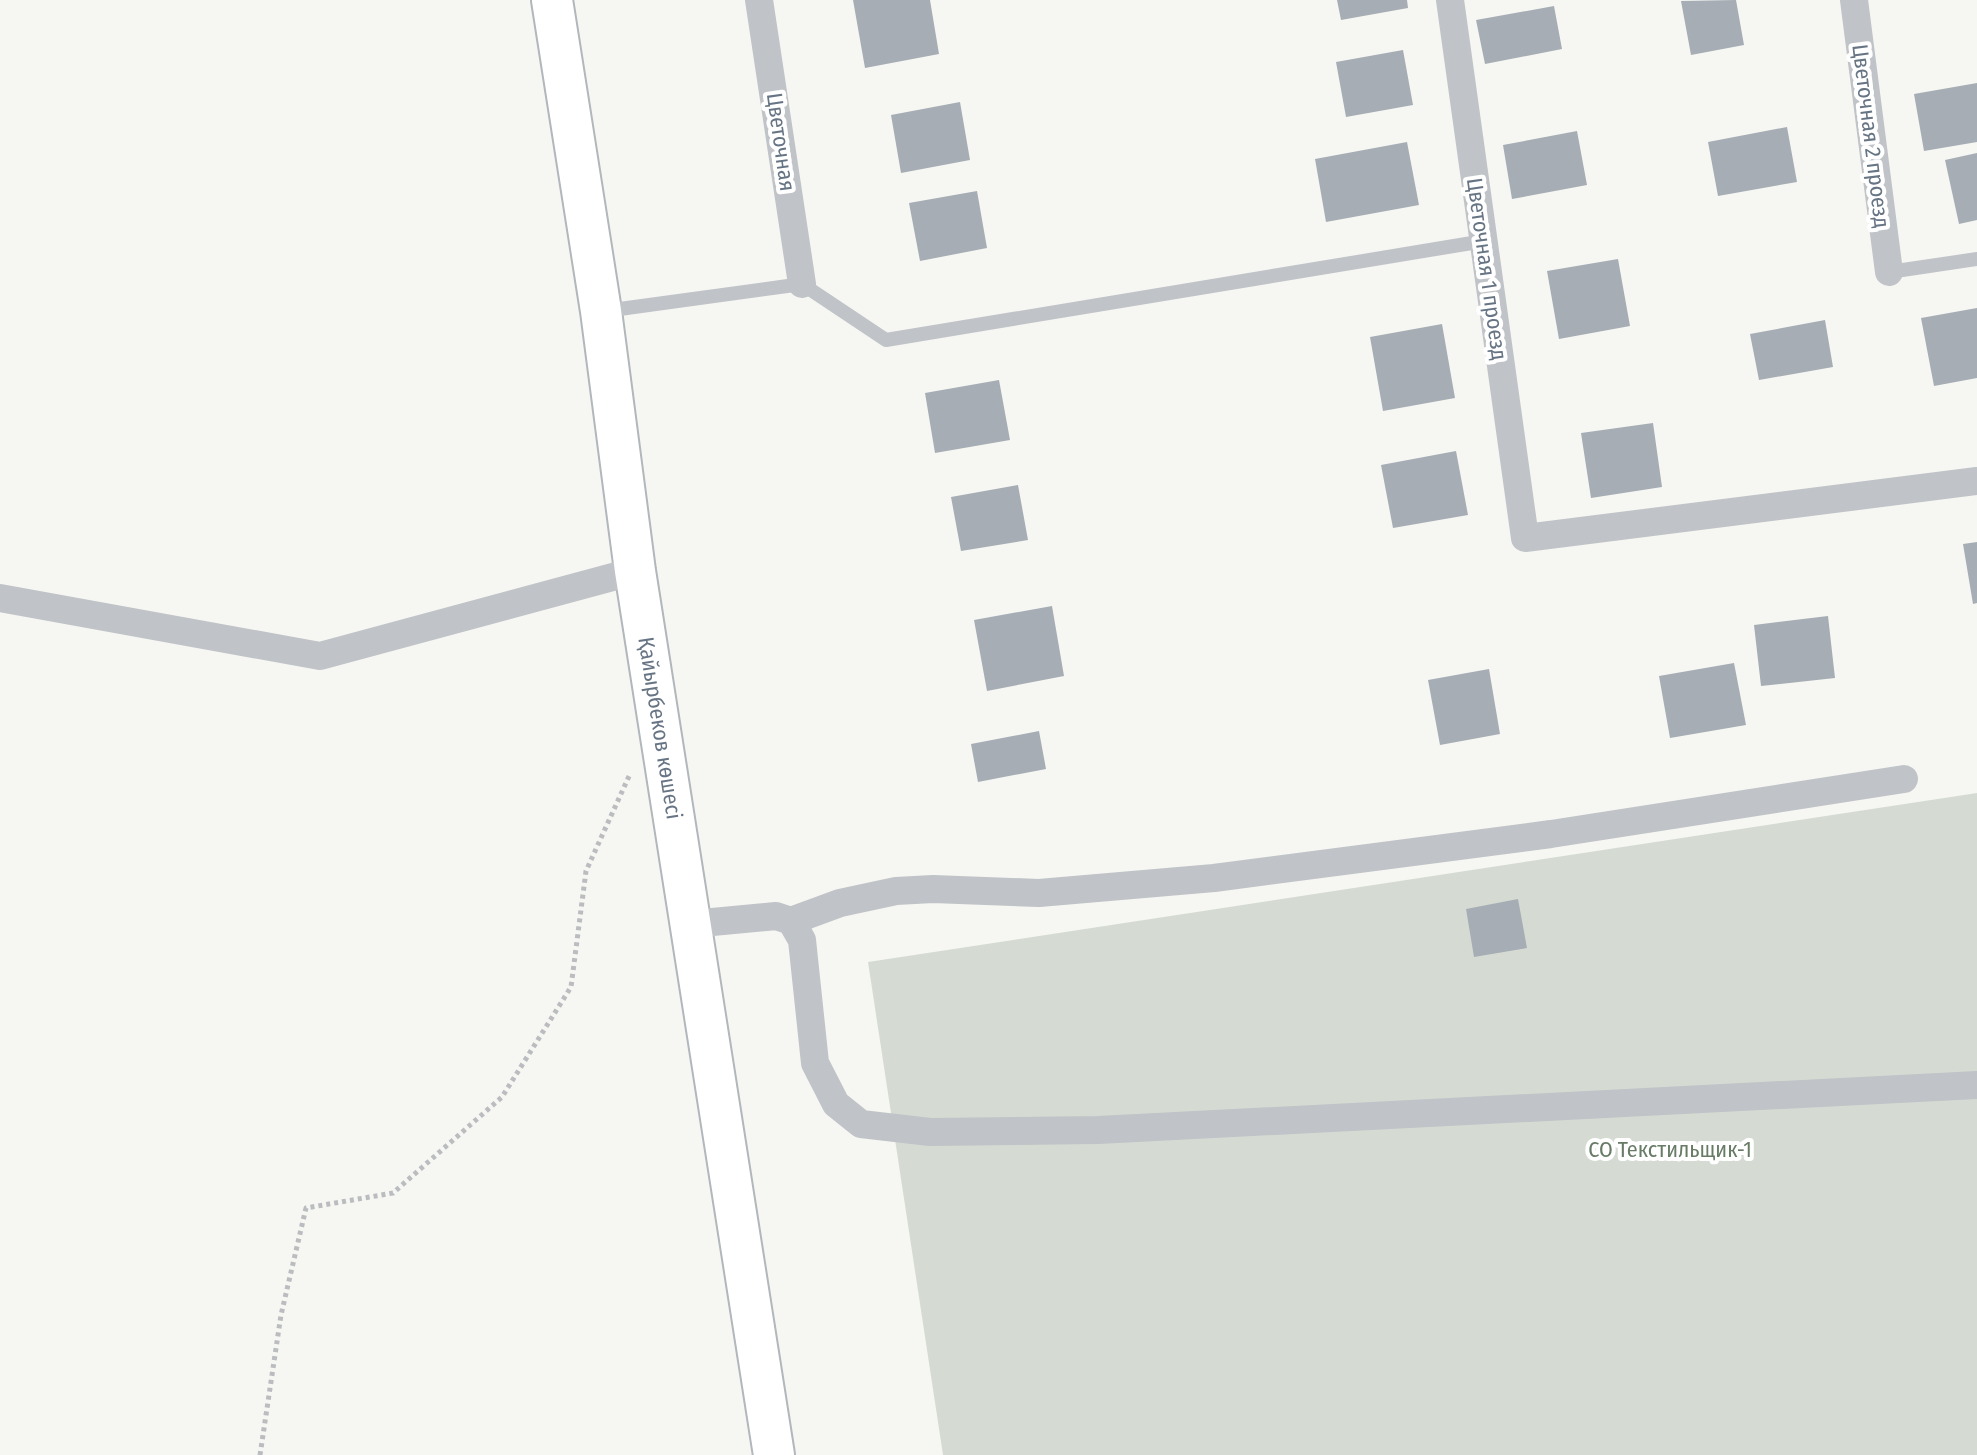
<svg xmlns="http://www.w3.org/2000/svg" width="1977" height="1455" font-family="'Fira Sans Condensed',sans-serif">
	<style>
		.green { fill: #d5dbd3 }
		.building { fill: #a6adb4 }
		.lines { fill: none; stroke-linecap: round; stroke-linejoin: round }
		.secondary-casing { stroke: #b2b7bc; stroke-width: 44 }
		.path { stroke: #babcbf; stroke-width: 5; stroke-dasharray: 4 4; stroke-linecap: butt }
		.lane { stroke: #c0c3c7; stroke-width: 14 }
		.street { stroke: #c0c3c7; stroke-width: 28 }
		.secondary { stroke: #fff; stroke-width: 40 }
		.labels { text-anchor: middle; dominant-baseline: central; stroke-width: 8; stroke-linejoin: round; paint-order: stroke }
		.street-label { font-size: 22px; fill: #667484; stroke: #fff }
		.park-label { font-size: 22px; fill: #677b65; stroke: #fff }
	</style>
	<rect width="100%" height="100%" fill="#f6f7f3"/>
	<path class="green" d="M1977,793V1455H943L868,962Z"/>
	<path class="building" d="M853,0H930L939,54L865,68Z
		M1337,0H1407L1408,8L1341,20Z
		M1736,0L1744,45L1691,55L1681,1Z
		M1554,6L1562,49L1485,64L1476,20Z
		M1403,50L1413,105L1346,117L1336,62Z
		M1977,83V142L1924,151L1914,94Z
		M960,102L970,160L901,173L891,115Z
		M1787,127L1797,182L1718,196L1708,142Z
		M1577,131L1587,185L1512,199L1503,145Z
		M1407,142L1419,205L1326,222L1315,159Z
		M1977,153V220L1959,224L1945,160Z
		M977,191L987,248L920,261L909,203Z
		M1618,259L1630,326L1559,339L1547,271Z
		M1977,308V378L1934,386L1921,318Z
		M1825,320L1833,367L1759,380L1750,334Z
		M1442,324L1455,398L1383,411L1370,337Z
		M999,380L1010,440L935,453L925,393Z
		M1653,423L1662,487L1591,498L1581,433Z
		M1456,451L1468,515L1393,528L1381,465Z
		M1018,485L1028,540L961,551L951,497Z
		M1977,542V603L1973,604L1963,544Z
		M1052,606L1064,676L987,691L974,620Z
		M1828,616L1835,678L1761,686L1754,625Z
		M1734,663L1746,725L1670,738L1659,676Z
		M1489,669L1500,734L1440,745L1428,680Z
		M1039,731L1046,769L978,782L971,744Z
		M1518,899L1527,948L1474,957L1466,909Z"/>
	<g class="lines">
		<g class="secondary-casing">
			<path id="secondary" d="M552,0L601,311L635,571L774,1455"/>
		</g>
		<path class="path" d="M260,1455L281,1315L306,1208L393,1193L502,1097L571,987L586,871L630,774"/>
		<path class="lane" d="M1889,272L1977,259
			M605,311L802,284L886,340L1484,241"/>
		<path class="street" d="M759,0L802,284
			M1450,0L1525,538L1977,481
			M1854,0L1889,272
			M0,598L320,656L635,571
			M791,921L840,903L896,891L933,889L1039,893L1214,878L1551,834L1904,779
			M691,924L776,916L791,921L802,940L815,1063L836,1104L861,1124L930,1132L1098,1130L1977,1085"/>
		<use href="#secondary" class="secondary"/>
	</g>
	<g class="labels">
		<g class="street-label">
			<text transform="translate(1871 136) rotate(83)">Цветочная 2 проезд</text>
			<text transform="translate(781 142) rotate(82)">Цветочная</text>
			<text transform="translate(1487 269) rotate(82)">Цветочная 1 проезд</text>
			<text transform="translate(660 728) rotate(81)">Қайырбеков көшесі</text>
		</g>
		<g class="park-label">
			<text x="1670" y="1149">СО Текстильщик-1</text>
		</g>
	</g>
</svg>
